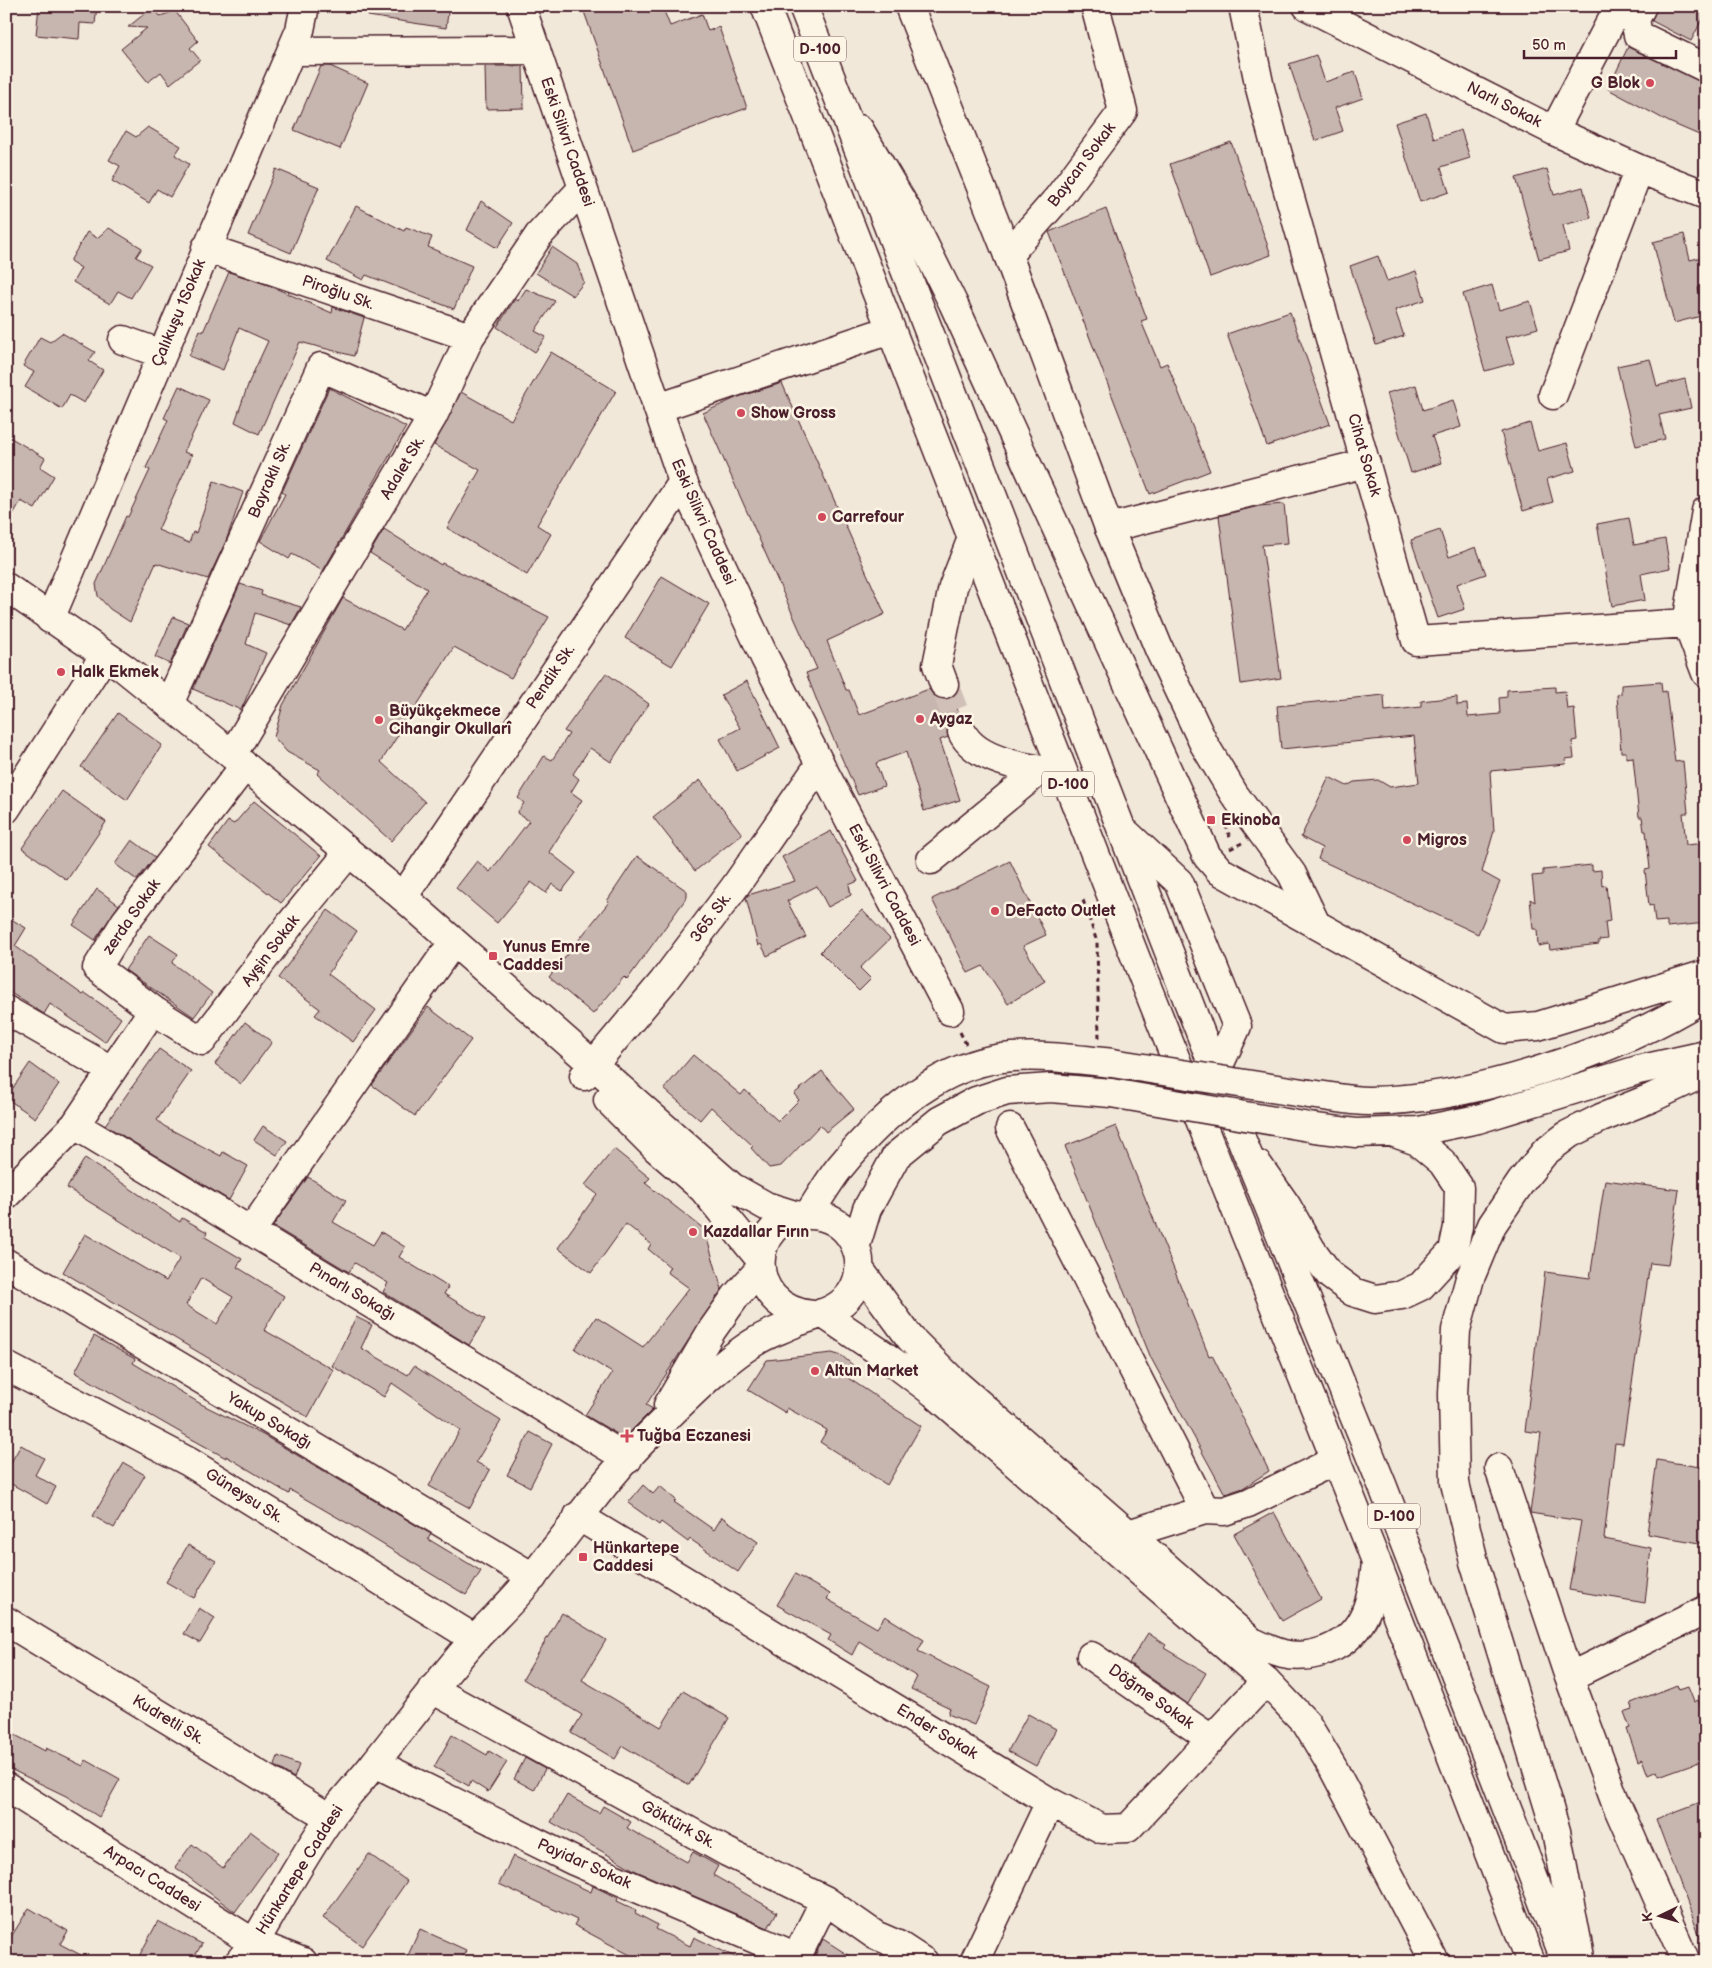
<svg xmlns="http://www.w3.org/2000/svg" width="1712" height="1968" font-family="'Balsamiq Sans',sans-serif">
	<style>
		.building { fill: #c7b6af; stroke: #4a1f2b; fill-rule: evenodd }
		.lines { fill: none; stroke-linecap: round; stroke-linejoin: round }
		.minor-tunnel { stroke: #d0c0b7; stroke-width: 28; stroke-dasharray: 28 14; stroke-linecap: butt }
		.minor-casing { stroke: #4a1f2b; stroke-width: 31 }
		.major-casing { stroke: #4a1f2b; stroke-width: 31 }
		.highway-casing { stroke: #4a1f2b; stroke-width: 31 }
		.path { stroke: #4a1f2b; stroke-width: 3; stroke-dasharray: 5 4; stroke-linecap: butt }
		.minor { stroke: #fcf5e5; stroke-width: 28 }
		.major { stroke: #fcf5e5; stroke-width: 28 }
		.highway { stroke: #fcf5e5; stroke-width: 28 }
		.major-bridge-casing { stroke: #4a1f2b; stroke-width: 31; stroke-linecap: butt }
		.major-bridge { stroke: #fcf5e5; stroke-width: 28 }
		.poi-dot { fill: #d1495b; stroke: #fcf5e5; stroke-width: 2 }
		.labels { text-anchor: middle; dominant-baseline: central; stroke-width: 5; stroke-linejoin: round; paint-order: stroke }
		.shield { fill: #fcf5e5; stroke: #7f5f63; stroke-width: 1 }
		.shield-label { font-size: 15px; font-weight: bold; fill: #4a1f2b }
		.poi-label { font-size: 16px; font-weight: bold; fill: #4a1f2b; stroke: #fcf5e5; text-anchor: start }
		.street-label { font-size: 16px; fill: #4a1f2b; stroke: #fcf5e5 }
	</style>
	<rect width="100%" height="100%" fill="#f1e8da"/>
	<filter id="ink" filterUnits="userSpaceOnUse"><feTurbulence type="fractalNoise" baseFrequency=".02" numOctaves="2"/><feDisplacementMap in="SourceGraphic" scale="10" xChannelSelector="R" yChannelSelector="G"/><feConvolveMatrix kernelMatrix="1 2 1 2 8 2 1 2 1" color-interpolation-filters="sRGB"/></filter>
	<g filter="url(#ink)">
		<path class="building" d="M39,6H97L95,24L80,23L79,39L36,35Z
			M369,6H449L446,28L368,16Z
			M582,6H662L670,26L702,14L708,31L719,27L747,108L633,150Z
			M1657,6H1706V12L1691,41L1652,21Z
			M153,7L160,16L175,11L198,41L190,48L200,60L170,84L161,72L148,82L121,49L147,28L128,27Z
			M1628,47L1706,84V138L1669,122L1608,89Z
			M1316,55L1325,82L1355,72L1363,98L1335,108L1343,131L1315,141L1289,64Z
			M321,66H330L368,83L340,149L294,130Z
			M485,66H523L524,108L486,109Z
			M1426,113L1434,139L1461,130L1470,158L1441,167L1449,192L1420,202L1395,123Z
			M148,127L181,146L175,155L189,164L170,197L157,189L149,203L112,181L120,166L109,160L126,131L136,137Z
			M1231,142L1271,255L1210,277L1170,164Z
			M276,169L319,187L291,253L248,235Z
			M1547,169L1554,195L1583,187L1591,218L1563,225L1569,251L1539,259L1516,178Z
			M481,201L513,223L497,248L467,230Z
			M356,206L404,231L406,227L432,237L428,247L472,266L454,309L366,275L363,280L327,261Z
			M1106,209L1147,319L1141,321L1160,366L1167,363L1210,471L1150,494L1049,232Z
			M109,228L142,248L136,257L151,265L131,298L118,291L110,304L73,282L81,268L70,261L87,232L97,238Z
			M1684,234L1690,260L1706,256V286L1698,288L1705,315L1674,323L1653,242Z
			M552,247L577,264L584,282L573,296L536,273Z
			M1378,256L1387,281L1416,271L1425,300L1395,310L1404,336L1376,345L1350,266Z
			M229,272L268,285L332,313L333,307L364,318L354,356L300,342L259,434L235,422L249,382L268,341L239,328L223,370L189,356L200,330L203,332Z
			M1492,285L1499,310L1530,301L1538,328L1506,337L1514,363L1485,371L1463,294Z
			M526,289L555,301L535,331L546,337L535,352L497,327L515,299L518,301Z
			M1290,312L1330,424L1267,446L1227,334Z
			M62,333L95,352L89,361L103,370L84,403L70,395L62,409L25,387L34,372L23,366L40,337L50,342Z
			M551,352L616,391L537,525L551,534L527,575L447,528L480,470L434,445L461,392L511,420Z
			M1650,359L1657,386L1685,379L1691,408L1659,415L1665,439L1636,446L1617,366Z
			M782,383L885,614L827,641L846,690H849L859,715L929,689L934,696L941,699L953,696L960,717L954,719L948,725V737L940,740L960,800L924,811L906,752L876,763L884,786L858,795L819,706L806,673L817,669L703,413L738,397Z
			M1416,385L1423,410L1453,400L1461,427L1432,436L1441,463L1411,473L1387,393Z
			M179,386L209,400L184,452L192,455L158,530L189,543L193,532L196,533L214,481L243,492L226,541L208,579L156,563L130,622L110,609L98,596L96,584L126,516L128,517L150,470L146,468L168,420L164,418Z
			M329,388L406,427L323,571L292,554L289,559L260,541L285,494L282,492Z
			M1530,423L1538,451L1567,443L1575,471L1547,479L1553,502L1523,511L1501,432Z
			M6,435L45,458L40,467L54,476L35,509L21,501L6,526Z
			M1284,504L1288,543L1262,545L1281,678L1241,684L1219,516L1259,506Z
			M1629,518L1634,545L1665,539L1670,568L1641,574L1645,600L1612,606L1597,524Z
			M384,529L441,565L442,563L549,617L511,678L454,647L381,762L425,802L391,841L317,774L320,770L287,752L274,737L283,705L343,598L402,630L427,589L370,553Z
			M1440,530L1449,557L1476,547L1486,574L1457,584L1465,609L1438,618L1411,540Z
			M662,576L709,604L672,666L625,638Z
			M240,584L262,591L261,595L301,607L291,625L255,613L246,644L266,653L241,710L193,689Z
			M173,617L188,623L170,664L155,657Z
			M606,673L649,704L611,762L590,748L573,774L579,779L571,792L582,800L549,852L576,873L562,891L552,884L546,893L531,882L497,923L456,888L477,861L490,872L529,821L517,813L524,803L518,798L544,756L552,760L569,734L564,731Z
			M747,681L780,748L737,771L720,739L740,728L721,695Z
			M1661,682L1662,692L1666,691L1675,762L1683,761L1688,813H1683L1686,845L1706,843V923L1667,927V921L1655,922L1653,905L1649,906L1645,870L1650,869L1646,831H1644L1642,817H1639L1633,757L1626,758V752H1621L1617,695L1621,694V685Z
			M1555,687V692L1565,691L1567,709L1574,708L1577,740L1572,741L1574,758L1565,759L1566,764L1490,771L1494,831L1482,872L1500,882L1478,934L1318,859L1322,848L1301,837L1329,777L1347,786L1354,782L1378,780L1390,787L1419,783L1414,736L1281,749L1277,706L1384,695L1385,711L1421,707V701L1457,697V705L1467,704L1468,717L1500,714L1499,698L1507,697V690Z
			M118,713L162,745L127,800L81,767Z
			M700,780L742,834L695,871L653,817Z
			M62,791L106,822L67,880L22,848Z
			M254,801L321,856L281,903L209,847L228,821L234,824Z
			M831,831L858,881L849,885L851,895L828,907L817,886L787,901L806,937L767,956L761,944L758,946L746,898L748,895L795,881L782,857Z
			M132,840L155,857L137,880L115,864Z
			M637,856L687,891V897L627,980L624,977L593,1014L549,977L609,902L607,901Z
			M1010,861L1046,935L1023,946L1045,981L1008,1004L983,966L968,973L932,899Z
			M1592,865V871L1601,870L1602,886L1606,885L1610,921L1605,922L1607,939L1599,940V944L1550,950L1549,944L1538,946L1537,929H1533L1530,899L1535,902L1532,876L1543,875V870Z
			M97,889L119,905L95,940L73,925Z
			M328,910L357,931L328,974L376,1010L353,1042L315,1015L320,1009L278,978Z
			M862,910L890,939L860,968L871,979L859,991L820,952Z
			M6,916L26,928L15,946L83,995L85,993L121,1018L105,1042L50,1004L44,1014L6,990Z
			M149,935L178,954L172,963L212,993L194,1017L125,970Z
			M428,1007L471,1040L415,1116L372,1085Z
			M245,1022L272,1042L241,1084L215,1064Z
			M159,1049L191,1071L157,1120L164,1126L221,1156L223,1152L248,1166L229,1200L105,1125Z
			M693,1055L741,1095L745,1090L778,1121L799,1100L794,1094L822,1071L854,1109L826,1132L820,1125L781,1166L769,1168L751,1148L753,1146L711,1107L700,1120L664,1089Z
			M30,1063L59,1084L35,1118L6,1098Z
			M263,1126L287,1141L277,1155L254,1140Z
			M1116,1126L1209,1356L1212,1355L1269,1471L1243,1488L1225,1494L1151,1358L1065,1146Z
			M614,1149L650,1178L645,1183L704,1229L722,1289L646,1405L653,1409L624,1438L585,1415L612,1373L575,1349L596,1317L643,1347L689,1288L667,1272L670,1267L648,1249L651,1244L626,1224L591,1273L558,1248L597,1194L585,1185Z
			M85,1158L180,1222L182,1218L207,1232L205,1237L242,1259L237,1267L284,1296L264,1330L334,1370L308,1417L63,1272L85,1234L166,1281L180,1258L67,1188ZM201,1278L233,1297L217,1324L186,1305Z
			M308,1177L346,1200L333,1222L373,1245L381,1232L405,1247L399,1257L448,1287L444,1294L485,1319L469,1345L383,1292L388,1283L355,1263L349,1272L273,1226Z
			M1605,1180L1679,1190L1668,1265L1650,1263L1623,1444L1615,1443L1604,1539L1651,1548L1645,1603L1569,1590L1581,1521L1530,1513L1541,1433L1525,1431L1545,1272L1590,1278Z
			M356,1317L372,1325L361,1348L408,1375L414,1366L501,1421L476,1462L490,1470L470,1508L429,1486L460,1430L392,1383L384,1397L332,1366Z
			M94,1336L135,1359L133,1363L201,1404L263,1435L431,1534L428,1539L481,1571L466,1595L354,1527L290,1490L289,1494L226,1456V1458L190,1438L75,1372Z
			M832,1353L842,1356L855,1367L848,1378L921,1426L887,1485L820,1442L827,1430L787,1408L786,1413L748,1390L767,1360Z
			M530,1432L552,1444L530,1487L507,1475Z
			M21,1445L44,1458L35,1475L56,1487L47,1504L6,1481V1471Z
			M1657,1460L1706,1468V1544L1647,1534Z
			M124,1463L145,1475L114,1528L93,1516Z
			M643,1485L653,1494L660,1486L676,1500L674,1502L714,1530L722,1517L758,1542L738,1572L690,1539L688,1542L661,1522L659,1525L628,1503Z
			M1274,1512L1321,1599L1282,1621L1234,1534Z
			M188,1545L216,1561L194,1598L166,1582Z
			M795,1574L830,1594L827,1599L877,1628L885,1616L924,1640L918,1651L991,1687L974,1725L948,1714L950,1708L911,1689L917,1677L859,1641L852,1655L828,1640L831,1635L777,1605Z
			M199,1608L215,1618L200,1643L184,1634Z
			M562,1613L606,1640L582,1680L661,1727L683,1691L729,1718L689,1785L623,1746L615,1759L571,1733L582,1715L523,1679Z
			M1148,1633L1166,1645L1164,1648L1206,1673L1188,1704L1129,1663Z
			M1677,1685L1679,1690L1688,1687L1694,1702L1698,1700L1706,1720V1759L1659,1776L1657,1771L1648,1775L1642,1759L1638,1761L1627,1729L1630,1728L1624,1712L1633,1709L1631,1703Z
			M1028,1714L1056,1729L1036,1766L1008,1751Z
			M15,1735L45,1751L46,1748L83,1766L86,1760L120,1779L99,1817L66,1796L6,1767V1750Z
			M452,1735L487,1755L489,1751L507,1762L488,1792L471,1781L469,1786L434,1767Z
			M278,1756L299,1765L294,1778L275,1766Z
			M525,1758L545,1769L534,1790L514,1779Z
			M567,1795L599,1813L603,1806L631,1822L627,1828L687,1862L693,1852L718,1866L713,1875L777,1912L768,1928L636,1871L551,1822Z
			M1706,1800V1946L1704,1947L1656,1819Z
			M250,1831L278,1852L235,1912L175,1867L192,1844L223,1868Z
			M369,1854L407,1881L362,1946L323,1918Z
			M513,1856L591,1892L593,1886L618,1898L617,1901L636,1910L635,1913L658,1925L656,1929L690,1946L694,1937L745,1962H643L574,1925L577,1920L499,1884Z
			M29,1908L68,1931L60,1944L94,1962H6V1945Z
			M158,1921L202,1944L191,1962H136Z
			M420,1929L466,1950L461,1962H405Z
			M823,1939L859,1962H812Z"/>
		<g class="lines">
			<path class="minor-tunnel" d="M944,684L962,732"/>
			<g class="minor-casing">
				<path id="minor" d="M1243,6L1260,88L1274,141L1416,641L1687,623
					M1307,6L1554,131L1639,169L1706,195
					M1642,6L1635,20L1638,35L1706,68
					M291,51L536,50
					M1554,131L1619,6
					M206,248L470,337
					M1008,255L1058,198L1123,111L1095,6
					M123,340L162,354
					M1553,395L1639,169
					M658,408L890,330
					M1706,511L1687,623L1706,673
					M1109,528L1366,463
					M50,619L300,30L305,6
					M944,684L937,665L953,587L972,538
					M169,704L321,367L433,416
					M962,732C975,760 1024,768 1051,771
					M232,755L433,416L470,337L539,235L582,189
					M820,764L950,1011
					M6,809L97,667
					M1123,830L1179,882L1237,1026L1216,1072
					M931,860L1040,770
					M403,897L683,482
					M6,1010L111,1070
					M153,1010L202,1041L291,923L341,862
					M75,1125L628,1459
					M1010,1128L1205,1510L1224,1511L1248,1503L1336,1460
					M6,1195L75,1125L153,1010L97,968L125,922L236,777
					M251,1231L444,955
					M6,1263L533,1577
					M6,1366L189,1462L475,1639
					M1499,1468L1569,1677L1615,1801L1686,1962
					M578,1516L1050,1802L1102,1829L1128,1828L1266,1681
					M1128,1534L1205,1510
					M6,1621L330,1818
					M1091,1656L1211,1739
					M1569,1677L1706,1610
					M432,1689L727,1852L825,1900L875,1935L898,1945L924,1962
					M375,1763L574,1861L797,1957
					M6,1787L254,1943L303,1962
					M794,1962L825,1900
					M974,1962L1050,1802"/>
			</g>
			<g class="major-casing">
				<path id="major" d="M521,6L683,482L765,658L820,764L734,888L663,982L584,1076
					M909,6L1008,255L1109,528L1159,649L1204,744L1234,794L1292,874L1315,922
					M859,129L908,212L953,303L1207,856L1220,871L1504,1029L1538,1026L1706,974
					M6,587L124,668L232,755L403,897L732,1187L766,1206L798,1216
					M1309,1094C1328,1096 1349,1101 1369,1101C1473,1100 1618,1052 1706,996
					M608,1100L657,1149L703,1189L760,1259
					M1315,1128L1356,1133L1419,1131L1478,1119L1638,1070L1706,1055
					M1258,1165L1286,1205L1311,1249L1330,1275L1353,1292L1375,1299L1402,1295L1421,1286L1453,1251L1458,1227L1459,1187L1442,1162L1417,1141L1392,1132
					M808,1215C819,1199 828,1182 840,1167C881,1117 936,1067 1002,1058C1038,1054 1076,1059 1112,1063
					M856,1245L867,1209L896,1156L939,1121L976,1101L1007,1091L1051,1088L1111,1093
					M860,1270L910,1338L952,1380L1251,1641C1261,1646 1272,1651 1283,1654C1295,1657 1310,1656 1321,1652C1364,1639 1373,1601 1376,1561
					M822,1313L881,1353L934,1393L1266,1681L1306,1723L1333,1768L1435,1962
					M668,1405L712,1330L736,1296L760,1269
					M239,1962L254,1943C279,1902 302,1857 330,1818C343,1799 360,1782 374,1764C407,1722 439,1680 473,1641C493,1619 515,1599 533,1576C573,1528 607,1475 652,1432C682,1403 723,1360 758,1340C769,1333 783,1329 795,1323C814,1315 838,1312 851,1293C873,1260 849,1214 808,1215C748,1215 740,1308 813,1315"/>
			</g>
			<g class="highway-casing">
				<path id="highway" d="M765,6L1145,982L1376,1561L1531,1962
					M803,6L1243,1143L1383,1487L1566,1962
					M1581,1962L1556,1831L1474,1562L1455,1483L1453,1394L1456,1330L1470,1278L1492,1225L1521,1182L1545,1152L1569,1134L1601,1118L1651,1098L1706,1072"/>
			</g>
			<path class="path" d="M1225,824L1231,840
				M1230,849L1242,843
				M1083,900L1097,942L1099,1039
				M960,1032L966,1044"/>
			<use href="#minor" class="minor"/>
			<use href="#major" class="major"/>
			<use href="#highway" class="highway"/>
			<g class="major-bridge-casing">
				<path id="major-bridge" d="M1112,1063L1309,1094
					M1111,1093L1315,1128"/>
			</g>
			<use href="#major-bridge" class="major-bridge"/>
		</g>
	</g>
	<g class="poi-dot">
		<circle cx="1650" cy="83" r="5"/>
		<circle cx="741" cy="413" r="5"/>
		<circle cx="822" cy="517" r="5"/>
		<circle cx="61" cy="672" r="5"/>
		<circle cx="920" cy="719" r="5"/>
		<circle cx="379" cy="720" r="5"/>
		<rect x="1206" y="815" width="10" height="10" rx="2.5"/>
		<circle cx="1407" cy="840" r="5"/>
		<circle cx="995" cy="911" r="5"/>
		<rect x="488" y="951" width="10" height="10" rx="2.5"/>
		<circle cx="693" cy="1232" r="5"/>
		<circle cx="815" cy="1371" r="5"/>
		<path d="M624.5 1428.5h5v5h5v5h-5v5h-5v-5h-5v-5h5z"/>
		<rect x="578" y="1552" width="10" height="10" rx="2.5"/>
	</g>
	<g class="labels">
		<g class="shield">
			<rect x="794" y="36.5" width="52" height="25" rx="4"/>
			<rect x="1042" y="771.5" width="52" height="25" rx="4"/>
			<rect x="1368" y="1503.5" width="52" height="25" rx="4"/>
		</g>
		<g class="shield-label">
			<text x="820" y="49">D-100</text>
			<text x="1068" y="784">D-100</text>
			<text x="1394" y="1516">D-100</text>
		</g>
		<g class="poi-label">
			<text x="1640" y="83" text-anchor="end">G Blok</text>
			<text x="751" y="413">Show Gross</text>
			<text x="832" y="517">Carrefour</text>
			<text x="71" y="672">Halk Ekmek</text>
			<text x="389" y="711">Büyükçekmece<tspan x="389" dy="18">Cihangir Okullarî</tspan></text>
			<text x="930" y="719">Aygaz</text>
			<text x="1221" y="820">Ekinoba</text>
			<text x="1417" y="840">Migros</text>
			<text x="1005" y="911">DeFacto Outlet</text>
			<text x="503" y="947">Yunus Emre<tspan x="503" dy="18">Caddesi</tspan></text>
			<text x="703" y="1232">Kazdallar Fırın</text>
			<text x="825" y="1371">Altun Market</text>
			<text x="637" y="1436">Tuğba Eczanesi</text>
			<text x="593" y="1548">Hünkartepe<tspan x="593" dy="18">Caddesi</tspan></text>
		</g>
		<g class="street-label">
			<text transform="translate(1504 105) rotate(27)">Narlı Sokak</text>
			<text transform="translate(567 142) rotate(71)">Eski Silivri Caddesi</text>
			<text transform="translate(1082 165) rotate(-53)">Baycan Sokak</text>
			<text transform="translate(338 293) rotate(19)">Piroğlu Sk.</text>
			<text transform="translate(179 313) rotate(-67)">Çalıkuşu 1Sokak</text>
			<text transform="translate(1364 455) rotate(74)">Cihat Sokak</text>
			<text transform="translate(403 468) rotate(-59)">Adalet Sk.</text>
			<text transform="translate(270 480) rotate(-66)">Bayraklı Sk.</text>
			<text transform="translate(703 522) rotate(66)">Eski Silivri Caddesi</text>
			<text transform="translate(551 677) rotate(-56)">Pendik Sk.</text>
			<text transform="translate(884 885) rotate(62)">Eski Silivri Caddesi</text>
			<text transform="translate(132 917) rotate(-55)">zerda Sokak</text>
			<text transform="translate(711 918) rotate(-53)">365. Sk.</text>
			<text transform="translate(271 951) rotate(-53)">Ayşin Sokak</text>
			<text transform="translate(352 1292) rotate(31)">Pınarlı Sokağı</text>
			<text transform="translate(269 1421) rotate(31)">Yakup Sokağı</text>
			<text transform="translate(244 1496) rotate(32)">Güneysu Sk.</text>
			<text transform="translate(1151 1697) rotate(35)">Döğme Sokak</text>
			<text transform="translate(168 1720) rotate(31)">Kudretli Sk.</text>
			<text transform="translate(937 1732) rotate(31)">Ender Sokak</text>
			<text transform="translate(678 1825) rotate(29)">Göktürk Sk.</text>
			<text transform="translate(584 1864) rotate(24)">Payidar Sokak</text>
			<text transform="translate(300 1870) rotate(-58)">Hünkartepe Caddesi</text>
			<text transform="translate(152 1879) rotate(32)">Arpacı Caddesi</text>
		</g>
	</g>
	<rect width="1712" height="1968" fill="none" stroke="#fcf5e5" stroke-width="25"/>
	<rect x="12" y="12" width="1687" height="1943" fill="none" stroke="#4a1f2b" stroke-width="2" filter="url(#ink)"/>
	<g transform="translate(1660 1916) rotate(265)" stroke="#fcf5e5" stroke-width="4" paint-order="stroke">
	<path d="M0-4L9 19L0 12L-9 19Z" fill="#4a1f2b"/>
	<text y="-8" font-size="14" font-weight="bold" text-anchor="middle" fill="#4a1f2b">K</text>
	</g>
	<path d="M1524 50v8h152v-8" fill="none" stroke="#4a1f2b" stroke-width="2.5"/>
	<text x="1532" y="50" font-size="15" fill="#4a1f2b" stroke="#fcf5e5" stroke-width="4" paint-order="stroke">50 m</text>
</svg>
